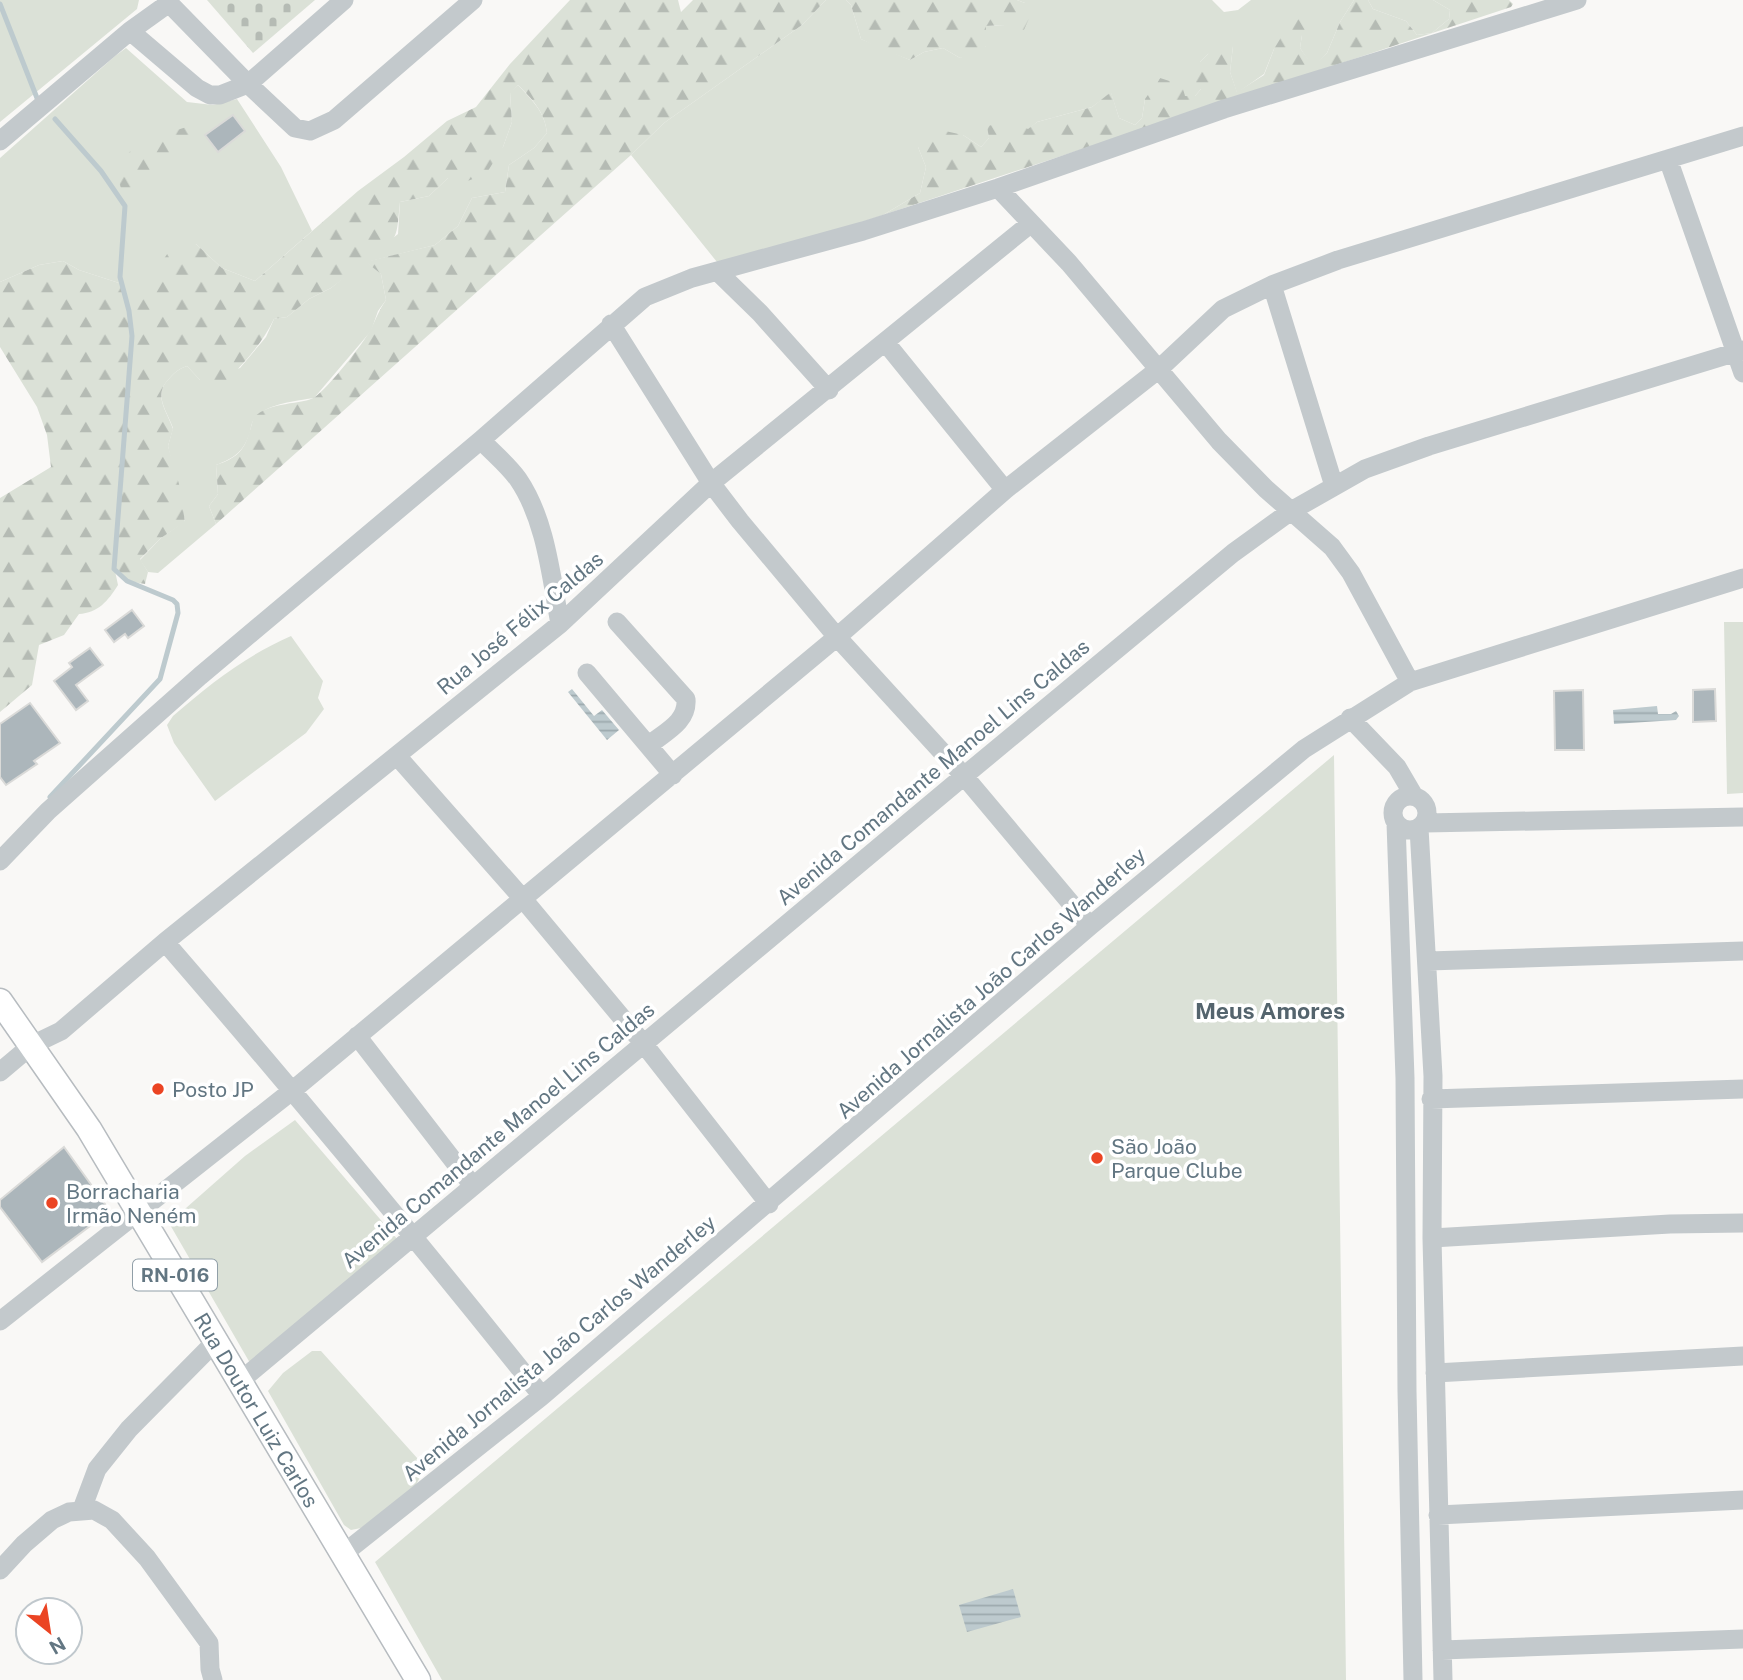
<svg xmlns="http://www.w3.org/2000/svg" width="1743" height="1680" font-family="'Public Sans',sans-serif">
	<style>
		.green { fill: #dbe1d7 }
		.forest { fill: url(#forest-firs); fill-rule: evenodd }
		.cemetery { fill: url(#cemetery-stones) }
		.water { fill: url(#water-rules) }
		.lines { fill: none; stroke-linecap: round; stroke-linejoin: round }
		.stream { stroke: #bdcace; stroke-width: 5 }
		.building { fill: #acb6bb; stroke: #dadad8; stroke-width: 2 }
		.major-casing { stroke: #b7bcc0; stroke-width: 27 }
		.minor { stroke: #c3c9cc; stroke-width: 19 }
		.major { stroke: #fff; stroke-width: 24 }
		.poi-dot { fill: #eb4423; stroke: #fff; stroke-width: 2.5 }
		.labels { text-anchor: middle; dominant-baseline: central; stroke-width: 7; stroke-linejoin: round; paint-order: stroke }
		.shield { fill: #fff; stroke: #919fa8; stroke-width: 2 }
		.shield-label { font-size: 19px; font-weight: bold; fill: #627682 }
		.street-label { font-size: 21px; fill: #627682; stroke: #fff }
		.poi-label { font-size: 21px; fill: #627682; stroke: #fff; text-anchor: start }
		.neighbourhood-label { font-size: 23px; font-weight: bold; fill: #54646d; stroke: #fff }
	</style>
	<defs>
		<pattern id="forest-firs" width="22" height="20" patternUnits="userSpaceOnUse" patternTransform="scale(1.75)"><rect width="22" height="20" fill="#dbe1d7"/><path d="M5 1l3.5 6h-7zM16 11l3.5 6h-7z" fill="#b5bbb4"/></pattern>
		<pattern id="cemetery-stones" width="16" height="16" patternUnits="userSpaceOnUse" patternTransform="scale(1.75)"><rect width="16" height="16" fill="#dbe1d7"/><path d="M2 7V4a2 2 0 0 1 4 0v3zM10 15v-3a2 2 0 0 1 4 0v3z" fill="#b5bbb4"/></pattern>
		<pattern id="water-rules" width="6" height="5" patternUnits="userSpaceOnUse" patternTransform="scale(1.75)"><rect width="6" height="5" fill="#bdcace"/><path d="M0 2.5h6" fill="none" stroke="#9da9ad"/></pattern>
	</defs>
	<rect width="100%" height="100%" fill="#f9f8f6"/>
	<path class="green" d="M0,0H139L137,9L0,122Z
		M826,0H846L851,5L861,39L910,60L924,52L943,48L960,58L986,46V26L1005,25L1025,3L1017,0H1212L1224,12L1238,10L1251,0H1354L1340,22L1327,53L1317,64L1308,60L1300,48L1302,35L1274,49L1264,74L1237,93L1230,72L1233,46L1208,54L1200,62L1201,89L1195,96L1145,99L1142,118L1135,125L1119,118L1111,93L1092,107L1037,122L1028,130L988,126L989,138L981,147L963,135L918,147L926,167L920,193L883,215L797,244L717,262L631,155L664,123L802,25Z
		M1368,0H1433L1450,10L1449,19L1432,33L1417,35L1406,21L1373,9Z
		M126,48L187,102L213,105L237,99L281,167L312,231L255,281L222,268L196,244L132,336L122,284L79,270L63,261L39,265L0,282V158L115,56Z
		M518,85C532,100 545,112 547,133L534,148L509,165L505,192L472,198L458,226L435,245L367,262L381,274L386,300L378,311L371,331L314,398C296,401 269,403 256,417C252,420 251,427 250,432C244,451 235,458 216,465L218,494L209,506L216,524L158,573L148,572L140,560L161,538L185,521L168,446L173,428C167,411 153,395 168,380C174,373 178,369 187,366L200,380L240,368L266,337L274,319L287,317L309,299L331,288L398,234L400,202L429,196L448,178L503,147L512,122L510,92Z
		M1724,622H1743V793L1727,794Z
		M291,636L323,681L318,698L324,709L306,733L215,801L174,743L167,725L173,716C211,683 244,657 291,636Z
		M1334,755L1346,1680H442L375,1562Z
		M295,1120L398,1240L250,1363L169,1223L245,1156Z
		M312,1351H321L418,1459L422,1473L413,1491L361,1528L351,1530L344,1525L268,1391L283,1373Z"/>
	<path class="forest" d="M570,0H678L681,12L693,0H826L802,25L664,123L631,155L216,524L209,506L218,494L216,465C234,459 244,452 249,433C251,429 252,421 254,418C267,401 304,405 315,397C327,389 364,343 371,329C376,319 379,310 386,300L381,274L366,262L331,288L309,299L287,317L274,319C261,346 240,368 217,389L200,380L187,366C178,369 174,373 168,380C153,396 167,411 173,429L168,446L179,484L185,522L161,538L140,559L148,572L145,584L127,581L115,571L118,585C108,601 98,613 79,614L64,635L39,645L32,685L0,712V498L51,467L47,435L37,407L0,347V282L39,265L63,261L79,270L122,284L130,321L129,311L133,303L170,250L196,244L222,268L255,281L358,191L404,157L447,121L476,107L510,64ZM518,85C532,99 545,112 547,133L534,148L509,165L505,192L472,198L458,226L435,245L369,261C399,236 396,242 400,202L429,196L448,178L457,185L486,174L503,147L512,122L510,93Z
		M846,0H1017L1025,3L1031,14L1023,32L1005,25L986,26V46L978,54L960,58L943,48L924,52L910,60L879,48L861,39L851,5Z
		M1354,0H1368L1373,9L1406,21L1417,35L1432,33L1449,19L1450,10L1433,0H1509L1513,4L1511,7L883,215L920,193L926,167L918,147L923,126L963,135L981,147L989,138L987,126L1012,121L1028,129L1037,122L1092,107L1111,92L1119,118L1135,125L1142,118L1145,99L1160,78L1182,85L1185,96H1195L1201,89L1193,79L1200,62L1227,35L1233,46L1230,72L1237,92L1264,75L1274,49L1291,21L1305,8L1313,22L1302,35L1300,48L1308,59L1317,63L1327,53L1340,22Z
		M187,127L198,128V142L133,197L122,192C121,187 118,180 118,175C118,145 165,134 187,127Z"/>
	<path class="cemetery" d="M207,0H315L253,53Z"/>
	<path class="water" d="M572,689L594,716L602,710L619,730L607,740L568,692Z
		M1657,706L1658,714H1671L1676,711L1679,716L1676,720L1614,724L1613,710Z
		M1013,1589L1021,1617L967,1632L959,1605Z"/>
	<g class="lines">
		<path class="stream" d="M0,4L37,98
			M50,797L160,679L178,613L177,604L173,600L127,581L114,569L132,336L129,311L120,277L125,206L101,171L55,119"/>
	</g>
	<path class="building" d="M233,115L245,131L218,152L205,135Z
		M132,610L144,626L128,638L125,634L114,642L105,630Z
		M90,648L103,665L76,685L88,701L76,710L54,681L72,667L69,663Z
		M1715,689L1716,721L1693,722V690Z
		M1583,690L1584,750H1555L1554,691Z
		M30,703L60,743L34,761L37,764L6,785L0,777V724Z
		M64,1147L110,1211L42,1262L0,1207V1200Z"/>
	<g class="lines">
		<g class="major-casing">
			<g id="major">
				<path id="s1" d="M0,1001L89,1129L418,1680"/>
			</g>
		</g>
		<path class="minor" d="M166,0L248,84L295,128L310,131L334,120L473,0
			M130,31L197,88L210,95H220L248,84L344,0
			M0,141L130,31L169,3
			M1668,159L1743,373
			M998,188L1069,263L1219,441L1266,489L1332,547L1351,573L1410,682
			M718,272L760,313L829,390
			M1272,285L1334,486
			M611,324L711,483L740,521L837,637L964,776L1090,926
			M886,343L1005,490
			M481,440C493,453 507,464 518,479C546,520 551,576 560,624
			M617,622L686,699C688,722 665,732 649,745
			M587,673L673,775
			M1350,718L1397,767L1414,796
			M397,756L523,899L643,1043L769,1204
			M1393 813a17 17 0 1 1 34 0a17 17 0 1 1-34 0Z
			M1396,823L1405,1078L1407,1391L1413,1680
			M1425,823L1743,817
			M1419,828L1433,1076L1432,1238L1443,1680
			M0,861L48,811L200,676L481,440L645,297L692,278L863,231L998,188L1224,109L1577,0
			M165,942C294,1091 419,1242 542,1396
			M1428,961L1743,951
			M357,1036L473,1186
			M0,1072L32,1045L61,1031L165,942L560,624L711,483L1030,224
			M1431,1099L1743,1089
			M1432,1238L1670,1224L1743,1223
			M0,1321L293,1090L837,637L1005,490L1159,369L1223,309L1272,285L1338,260L1743,136
			M1435,1373L1743,1356
			M239,1382L964,776L1233,553L1291,511L1365,469L1429,446L1743,350
			M82,1509L97,1469L129,1429L215,1342
			M1438,1515L1743,1500
			M343,1554L542,1396L1090,926L1304,749L1410,682L1743,578
			M0,1570L24,1544L52,1520L69,1512L94,1510L112,1520L147,1558L209,1643L210,1669L213,1680
			M1442,1650L1743,1639"/>
		<use href="#major" class="major"/>
	</g>
	<g class="poi-dot">
		<circle cx="158" cy="1089" r="7"/>
		<circle cx="1097" cy="1158" r="7"/>
		<circle cx="52" cy="1203" r="7"/>
	</g>
	<g class="labels">
		<rect class="shield" x="133" y="1259.5" width="84" height="31" rx="5"/>
		<g class="shield-label">
			<text x="175" y="1275">RN-016</text>
		</g>
		<g class="street-label">
			<text transform="translate(520 623) rotate(-40)">Rua José Félix Caldas</text>
			<text transform="translate(933 772) rotate(-40)">Avenida Comandante Manoel Lins Caldas</text>
			<text transform="translate(991 983) rotate(-41)">Avenida Jornalista João Carlos Wanderley</text>
			<text transform="translate(498 1135) rotate(-40)">Avenida Comandante Manoel Lins Caldas</text>
			<text transform="translate(559 1348) rotate(-40)">Avenida Jornalista João Carlos Wanderley</text>
			<text stroke="none"><textPath href="#s1" startOffset="483">Rua Doutor Luiz Carlos</textPath></text>
		</g>
		<g class="poi-label">
			<text x="172" y="1089">Posto JP</text>
			<text x="1111" y="1146">São João<tspan x="1111" dy="24">Parque Clube</tspan></text>
			<text x="66" y="1191">Borracharia<tspan x="66" dy="24">Irmão Neném</tspan></text>
		</g>
		<g class="neighbourhood-label">
			<text x="1270" y="1010">Meus Amores</text>
		</g>
	</g>
	<g transform="translate(49 1631) rotate(150)"><circle r="33" fill="#ffffff" stroke="#c0c8cd" stroke-width="2"/>
	<path d="M0-5L12 26L0 18L-12 26Z" fill="#eb4423"/>
	<text y="-10" font-size="19" font-weight="bold" text-anchor="middle" fill="#627682">N</text>
	</g>
</svg>
